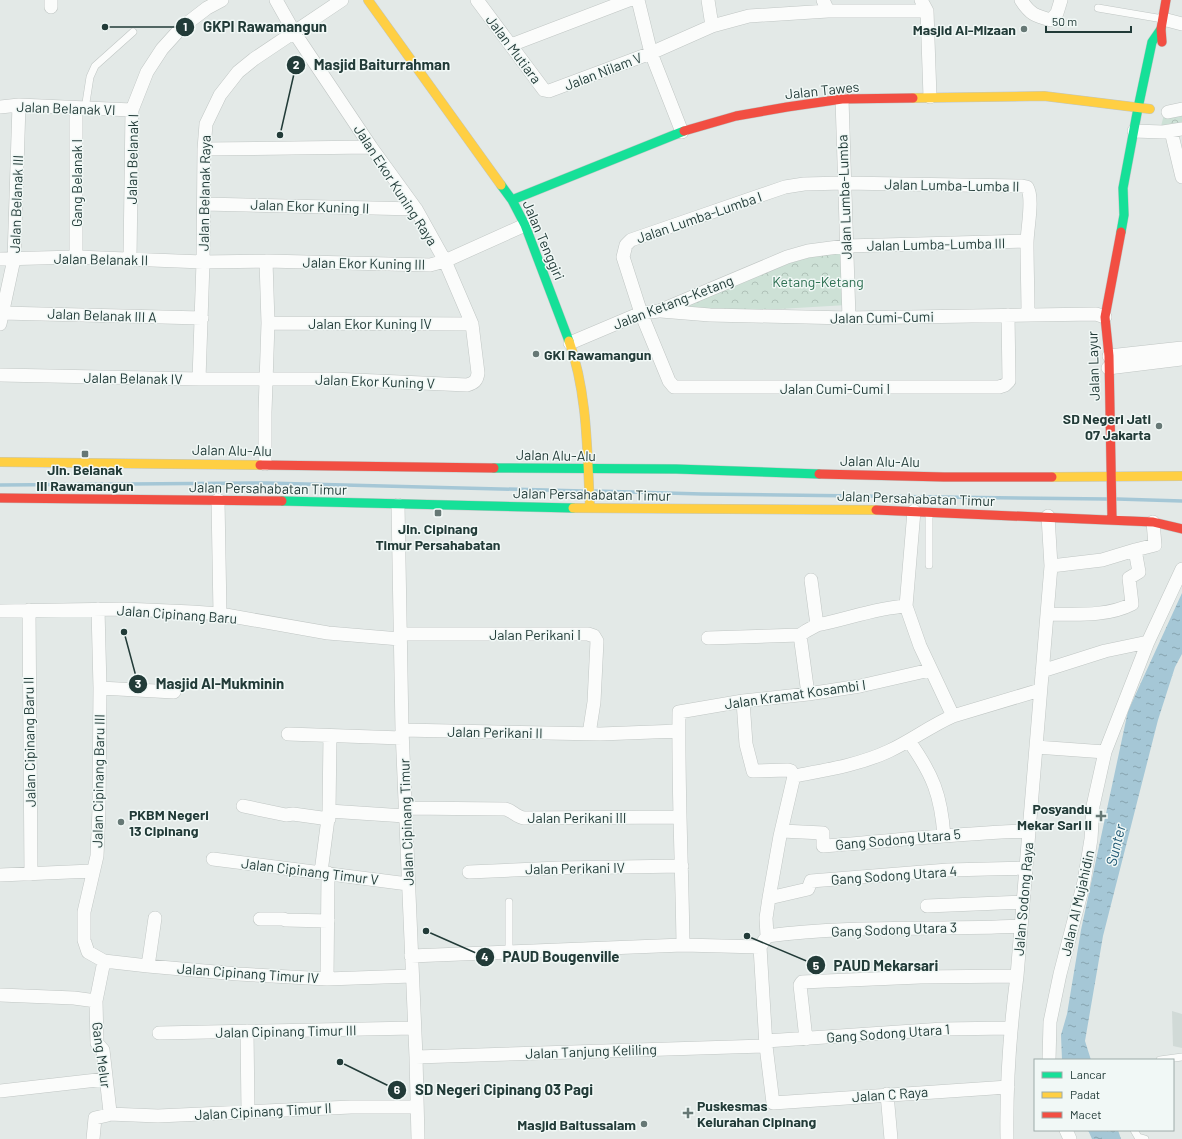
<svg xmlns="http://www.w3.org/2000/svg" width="1182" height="1139" font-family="Barlow,sans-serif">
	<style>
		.built { fill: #d1dad7 }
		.park { fill: url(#park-crowns) }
		.water { fill: url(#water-ripples) }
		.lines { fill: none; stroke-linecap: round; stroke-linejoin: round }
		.stream { stroke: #a5c7d6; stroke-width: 3.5 }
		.lane-casing { stroke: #c0c6c4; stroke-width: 8 }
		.street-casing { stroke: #c0c6c4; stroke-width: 14 }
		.fast-casing { stroke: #bfc6c4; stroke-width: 10 }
		.slow-casing { stroke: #bfc6c4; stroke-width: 10 }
		.jam-casing { stroke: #bfc6c4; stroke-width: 10 }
		.lane { stroke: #fbfcfb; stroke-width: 7 }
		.street { stroke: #fbfcfb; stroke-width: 13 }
		.fast { stroke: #16e098; stroke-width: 9 }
		.slow { stroke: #ffcf43; stroke-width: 9 }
		.jam { stroke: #f24e42; stroke-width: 9 }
		.poi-dot { fill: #667875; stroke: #f1f8f6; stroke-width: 1.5 }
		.labels { text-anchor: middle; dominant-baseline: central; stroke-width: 3; stroke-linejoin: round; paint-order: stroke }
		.poi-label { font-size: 14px; font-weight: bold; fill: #223b38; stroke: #f1f8f6; text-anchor: end }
		.street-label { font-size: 14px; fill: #223b38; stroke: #f1f8f6 }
		.park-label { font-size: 14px; fill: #2e7053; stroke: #f1f8f6 }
		.water-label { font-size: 15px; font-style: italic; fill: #1f5874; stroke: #f1f8f6 }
		.leader { fill: none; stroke: #223b38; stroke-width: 1.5 }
		.callout-dot { fill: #223b38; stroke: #f1f8f6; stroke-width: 1.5 }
		.mark-label { font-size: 12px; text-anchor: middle; font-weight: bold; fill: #fff }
		.callout-label { font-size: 15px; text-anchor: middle; font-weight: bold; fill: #223b38; stroke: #f1f8f6; stroke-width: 3; stroke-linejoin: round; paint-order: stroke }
	</style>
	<defs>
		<pattern id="park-crowns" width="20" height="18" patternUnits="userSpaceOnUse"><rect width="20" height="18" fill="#cde1d6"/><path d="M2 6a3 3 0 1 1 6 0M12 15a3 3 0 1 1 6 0" fill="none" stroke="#b0c2b8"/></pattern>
		<pattern id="water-ripples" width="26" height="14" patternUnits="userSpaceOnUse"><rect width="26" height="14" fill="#a5c7d6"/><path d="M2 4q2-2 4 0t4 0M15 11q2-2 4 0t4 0" fill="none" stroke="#86a3af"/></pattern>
	</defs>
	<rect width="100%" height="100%" fill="#e3e9e7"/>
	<path class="built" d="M1172,1011L1182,1014V1048L1173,1046Z"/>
	<path class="park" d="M1182,108V124L1161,126L1165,111Z
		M844,249L847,305L761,310L671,308L787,260Z"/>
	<path class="water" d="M1182,593V654L1175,667L1158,720L1103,936L1085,1041L1091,1060H1062L1061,1035L1067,1014L1081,930L1128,711Z
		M1088,1130H1118L1121,1139H1092Z"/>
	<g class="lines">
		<path class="stream" d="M0,485L266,483L583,491
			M595,491L702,494L1107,499
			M1117,499L1182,501"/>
		<g class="lane-casing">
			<path id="lane" d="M1098,8L1163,19
				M85,109L90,77L95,66L133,32
				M929,565V513
				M509,902V952
				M1160,1060L1182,1057
				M1134,1130L1138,1137L1145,1139"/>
		</g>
		<g class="street-casing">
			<path id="street" d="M477,0L544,90L549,91L651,53L712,26L749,16L828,11H927
				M638,0L651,53L682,132
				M708,0L712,26
				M823,0L828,11
				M921,0L927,11L930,97
				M1021,0C1030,14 1035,16 1051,20L1057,13L1061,0
				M51,7V0
				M1163,19L1182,24
				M511,45L629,0
				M842,99L849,318
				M0,107L19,105L132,110
				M76,108V257
				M1168,112L1182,109
				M1134,131L1163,132L1182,129
				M1171,131L1182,177
				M204,149L371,147
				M204,204L416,209
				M130,258L132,110L147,72L162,49L181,28L207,8L222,0
				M0,259L76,257L203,262L266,261L430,265L445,261L525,225
				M661,311L710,315L849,318L1096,314L1105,317
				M2,313L202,318
				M1008,315L1009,381L1005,385L999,387H674L669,381L641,313L623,257L626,245L631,240L785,187L804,184L844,183L1022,186L1027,187C1034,198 1027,229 1027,243C1027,267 1028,291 1028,315
				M268,323L472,324
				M0,324L14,259L19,105
				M570,343L641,313L659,311L787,257L808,251L846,246L1027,241
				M1109,356L1182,348
				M1108,368L1182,359
				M0,375L199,379H332L467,385C474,383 477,381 478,373L472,324L445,261L416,209L371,147L294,32L276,0
				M199,379L203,262L204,149L206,124L220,95L238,72L254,59L342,0
				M265,464V412L268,323L266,261
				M218,500L220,614
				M398,505L402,730L416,1057L418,1139
				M914,511L906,606L920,646L953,716
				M1051,566L1102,560L1135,550L1155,545L1153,522
				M98,609L100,688L99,809L97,856L84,912V940L88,952L104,961L148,966L238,974L327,979L412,976
				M29,610L31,874
				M0,611L124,609L192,612L220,614L328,633L400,639
				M1048,614C1075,614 1107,617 1132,604L1129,578L1139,572L1135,550
				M817,625C847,619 876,608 906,606
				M400,634H588L594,636L597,641L594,702L589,734
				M708,638L800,635
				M1042,671L1105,651L1148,642
				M100,688L174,692
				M808,694L800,635L806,631L817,625L811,580
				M743,701L746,744L753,771L788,770L791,771L794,776
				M402,730L600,734L679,731
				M288,734L402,738
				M909,741C933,775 941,795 944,836
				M1036,747L1105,752
				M243,806L286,815L293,814L329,819
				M405,808L505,809C512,810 516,817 524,818L679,817
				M329,811L405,816
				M782,831L823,833V846C891,841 960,833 1028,831
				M213,859L408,884
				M321,872L329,811L330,736
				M469,872L559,868L682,866
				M0,875L92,871
				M769,898L808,889L811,881L948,870L1025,868
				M927,906L1023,902
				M260,919H283L286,920L328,921
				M767,936C851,925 936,930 1021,926
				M683,945C682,867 678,789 679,712L743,701L808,694L860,686L930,670
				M411,956L683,945L760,947
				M148,966L155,918
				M327,979L328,873
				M0,995L74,998L96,1001
				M247,1031L248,1112
				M159,1033L414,1028
				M806,1039L800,985L802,982L920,977L1017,976
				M766,1041L943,1029L1010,1028
				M416,1057L766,1046
				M1049,1060L1050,1022L1060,974L1084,882L1091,839L1093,806L1105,752L1148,642L1182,569
				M1008,1087L773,1103L766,1046L760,947L767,936L766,918L769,898L780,836L794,776C826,770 859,765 889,751C911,741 930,726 953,716L1040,690
				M0,1091L106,1079
				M887,1094L891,1139
				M109,1114L158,1116L351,1107H417
				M1066,1130L1070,1139
				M93,1139L95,1118L108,1115L110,1112L103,1050L97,1043L96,1001L104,961
				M1007,1139C1006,1084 1010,1030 1017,976L1051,566L1048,516"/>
		</g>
		<g class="fast-casing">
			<path id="fast" d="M501,185L512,200L525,225L569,341
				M512,200L684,131
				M1121,232L1124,215L1123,188L1138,108L1152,42L1161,29
				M494,468L676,469L819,474
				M282,501L573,508"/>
		</g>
		<g class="slow-casing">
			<path id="slow" d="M368,0L501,185
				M913,98L1044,96L1150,109
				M569,341C588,394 587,453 590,508
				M0,462L260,465
				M1052,477L1182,476
				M573,508L876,510"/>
		</g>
		<g class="jam-casing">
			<path id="jam" d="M1162,42L1161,29L1166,0
				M684,131L736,116L787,107L842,99L913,98
				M260,465L494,468
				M819,474L944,477H1052
				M0,498L282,501
				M876,510L1153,522L1182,529
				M1112,519L1109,356L1105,317L1121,232"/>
		</g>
		<use href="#lane" class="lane"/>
		<use href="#street" class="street"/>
		<use href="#fast" class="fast"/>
		<use href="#slow" class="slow"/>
		<use href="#jam" class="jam"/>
	</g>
	<g class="poi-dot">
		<circle cx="1024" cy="29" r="4"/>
		<circle cx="536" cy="354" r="4"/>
		<circle cx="1159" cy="426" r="4"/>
		<rect x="81" y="450" width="8" height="8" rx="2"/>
		<rect x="434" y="509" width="8" height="8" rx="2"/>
		<path d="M1099 810h4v4h4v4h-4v4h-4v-4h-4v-4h4z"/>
		<circle cx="121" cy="822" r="4"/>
		<path d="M686 1107h4v4h4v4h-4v4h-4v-4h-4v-4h4z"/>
		<circle cx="644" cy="1124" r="4"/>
	</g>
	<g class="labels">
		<g class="poi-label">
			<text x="1016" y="29">Masjid Al-Mizaan</text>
			<text x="544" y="354" text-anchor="start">GKI Rawamangun</text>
			<text x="1151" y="418">SD Negeri Jati<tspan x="1151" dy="16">07 Jakarta</tspan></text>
			<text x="85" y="469" text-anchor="middle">Jln. Belanak<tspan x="85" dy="16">III Rawamangun</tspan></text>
			<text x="438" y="528" text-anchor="middle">Jln. Cipinang<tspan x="438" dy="16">Timur Persahabatan</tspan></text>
			<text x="1092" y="808">Posyandu<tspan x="1092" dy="16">Mekar Sari II</tspan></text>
			<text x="129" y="814" text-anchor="start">PKBM Negeri<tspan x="129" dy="16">13 Cipinang</tspan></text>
			<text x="697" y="1105" text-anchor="start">Puskesmas<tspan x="697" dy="16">Kelurahan Cipinang</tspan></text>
			<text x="636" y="1124">Masjid Baitussalam</text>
		</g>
		<g class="street-label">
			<text transform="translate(514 49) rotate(53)">Jalan Mutiara</text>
			<text transform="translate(603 71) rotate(-21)">Jalan Nilam V</text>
			<text transform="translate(822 90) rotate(-6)">Jalan Tawes</text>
			<text transform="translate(66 108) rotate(2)">Jalan Belanak VI</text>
			<text transform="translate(132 159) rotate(-89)">Jalan Belanak I</text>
			<text transform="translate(76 183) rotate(-90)">Gang Belanak I</text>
			<text transform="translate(396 185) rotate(57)">Jalan Ekor Kuning Raya</text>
			<text transform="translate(952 185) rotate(1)">Jalan Lumba-Lumba II</text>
			<text transform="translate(204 193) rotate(-89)">Jalan Belanak Raya</text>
			<text transform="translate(844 197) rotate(-92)">Jalan Lumba-Lumba</text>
			<text transform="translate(16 204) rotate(-88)">Jalan Belanak III</text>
			<text transform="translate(310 206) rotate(2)">Jalan Ekor Kuning II</text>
			<text transform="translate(699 217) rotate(-19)">Jalan Lumba-Lumba I</text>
			<text transform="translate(544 240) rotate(67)">Jalan Tenggiri</text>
			<text transform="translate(936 244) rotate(-1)">Jalan Lumba-Lumba III</text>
			<text transform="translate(101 259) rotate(1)">Jalan Belanak II</text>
			<text transform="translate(364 263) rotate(1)">Jalan Ekor Kuning III</text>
			<text transform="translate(673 302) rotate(-21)">Jalan Ketang-Ketang</text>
			<text transform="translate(102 315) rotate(2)">Jalan Belanak III A</text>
			<text transform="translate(882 317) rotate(-1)">Jalan Cumi-Cumi</text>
			<text x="370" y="323">Jalan Ekor Kuning IV</text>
			<text transform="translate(1093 366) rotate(-92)">Jalan Layur</text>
			<text transform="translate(133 378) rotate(1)">Jalan Belanak IV</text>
			<text transform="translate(375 381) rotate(2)">Jalan Ekor Kuning V</text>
			<text x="835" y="388">Jalan Cumi-Cumi I</text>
			<text transform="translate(232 450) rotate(1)">Jalan Alu-Alu</text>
			<text transform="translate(556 455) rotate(1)">Jalan Alu-Alu</text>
			<text transform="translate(880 461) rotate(1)">Jalan Alu-Alu</text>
			<text transform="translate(268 488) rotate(1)">Jalan Persahabatan Timur</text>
			<text transform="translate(592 494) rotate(1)">Jalan Persahabatan Timur</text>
			<text transform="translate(916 498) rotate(2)">Jalan Persahabatan Timur</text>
			<text transform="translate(177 614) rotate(4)">Jalan Cipinang Baru</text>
			<text x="535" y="634">Jalan Perikani I</text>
			<text transform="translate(795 694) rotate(-8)">Jalan Kramat Kosambi I</text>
			<text transform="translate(495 732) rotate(1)">Jalan Perikani II</text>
			<text transform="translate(29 742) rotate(-91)">Jalan Cipinang Baru II</text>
			<text transform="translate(98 781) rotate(-89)">Jalan Cipinang Baru III</text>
			<text x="577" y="817">Jalan Perikani III</text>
			<text transform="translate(406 822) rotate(-92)">Jalan Cipinang Timur</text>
			<text transform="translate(898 839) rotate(-5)">Gang Sodong Utara 5</text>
			<text transform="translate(575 868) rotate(-1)">Jalan Perikani IV</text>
			<text transform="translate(310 871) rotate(7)">Jalan Cipinang Timur V</text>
			<text transform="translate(894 875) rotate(-4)">Gang Sodong Utara 4</text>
			<text transform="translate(1023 899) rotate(-85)">Jalan Sodong Raya</text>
			<text transform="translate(1077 903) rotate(-77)">Jalan Al Mujahidin</text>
			<text transform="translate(894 929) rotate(-2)">Gang Sodong Utara 3</text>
			<text transform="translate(248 973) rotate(4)">Jalan Cipinang Timur IV</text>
			<text transform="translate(286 1031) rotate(-1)">Jalan Cipinang Timur III</text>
			<text transform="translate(888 1033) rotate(-4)">Gang Sodong Utara 1</text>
			<text transform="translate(591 1051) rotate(-2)">Jalan Tanjung Keliling</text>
			<text transform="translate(102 1055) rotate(82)">Gang Melur</text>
			<text transform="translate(890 1094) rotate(-4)">Jalan C Raya</text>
			<text transform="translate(263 1111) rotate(-3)">Jalan Cipinang Timur II</text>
		</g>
		<g class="park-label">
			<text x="818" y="281">Ketang-Ketang</text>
		</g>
		<g class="water-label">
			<text transform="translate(1115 845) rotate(-77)">Sunter</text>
		</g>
	</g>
	<path class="leader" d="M105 27L185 27M280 135L296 65M124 632L138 684M426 931L485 957M747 936L816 965M340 1062L397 1090"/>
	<g class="callout-dot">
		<circle cx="105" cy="27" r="4"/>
		<circle cx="280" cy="135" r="4"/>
		<circle cx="124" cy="632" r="4"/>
		<circle cx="426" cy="931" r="4"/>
		<circle cx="747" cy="936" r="4"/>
		<circle cx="340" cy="1062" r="4"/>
		<circle cx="185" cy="27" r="10"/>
		<circle cx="296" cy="65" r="10"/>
		<circle cx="138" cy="684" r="10"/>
		<circle cx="485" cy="957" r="10"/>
		<circle cx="816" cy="965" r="10"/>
		<circle cx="397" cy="1090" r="10"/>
	</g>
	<g class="mark-label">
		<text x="185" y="31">1</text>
		<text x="296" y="69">2</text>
		<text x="138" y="688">3</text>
		<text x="485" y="961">4</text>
		<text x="816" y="970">5</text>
		<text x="397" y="1094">6</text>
	</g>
	<g class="callout-label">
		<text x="265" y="32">GKPI Rawamangun</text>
		<text x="382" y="70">Masjid Baiturrahman</text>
		<text x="220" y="689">Masjid Al-Mukminin</text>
		<text x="561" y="962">PAUD Bougenville</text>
		<text x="886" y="971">PAUD Mekarsari</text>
		<text x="504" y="1095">SD Negeri Cipinang 03 Pagi</text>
	</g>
	<rect x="1034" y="1059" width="140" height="72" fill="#f1f8f6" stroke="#9eacaa"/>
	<rect x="1042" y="1072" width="20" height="6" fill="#16e098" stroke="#9eacaa"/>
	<text x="1070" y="1079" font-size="12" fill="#223b38">Lancar</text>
	<rect x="1042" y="1092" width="20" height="6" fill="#ffcf43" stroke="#9eacaa"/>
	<text x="1070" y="1099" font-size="12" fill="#223b38">Padat</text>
	<rect x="1042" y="1112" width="20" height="6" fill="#f24e42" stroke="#9eacaa"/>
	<text x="1070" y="1119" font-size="12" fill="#223b38">Macet</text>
	<path d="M1046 26v6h85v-6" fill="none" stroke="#223b38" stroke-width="2"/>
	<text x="1052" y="26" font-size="12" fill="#223b38" stroke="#f1f8f6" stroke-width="3" paint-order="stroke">50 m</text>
</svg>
